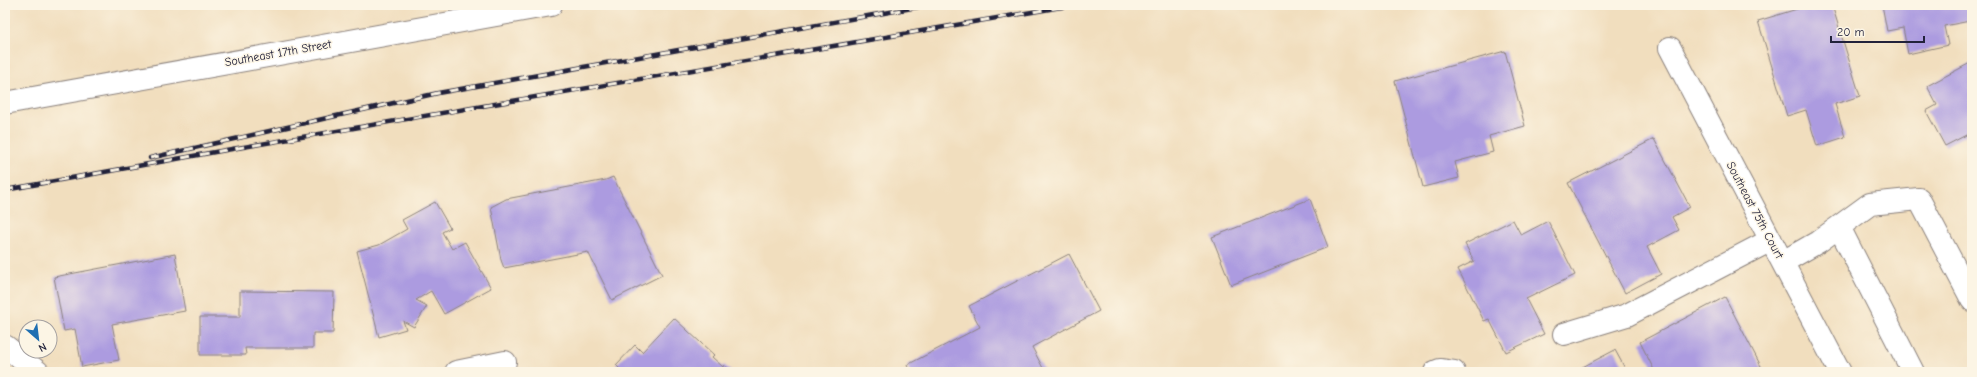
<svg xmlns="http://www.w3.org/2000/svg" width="1977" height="377" font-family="'Comic Neue',sans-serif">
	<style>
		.building { fill: #ac9be0 }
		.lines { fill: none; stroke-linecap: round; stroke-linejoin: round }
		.minor-casing { stroke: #8a807c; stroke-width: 24 }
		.minor { stroke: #fff; stroke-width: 22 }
		.rail-casing { stroke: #22223b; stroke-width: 4.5 }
		.rail { stroke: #fcf5e5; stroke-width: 3; stroke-dasharray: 9; stroke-linecap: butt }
		.labels { text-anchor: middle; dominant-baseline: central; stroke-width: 3; stroke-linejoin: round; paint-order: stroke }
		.street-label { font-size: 12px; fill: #22223b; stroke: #fcf5e5 }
	</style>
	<rect width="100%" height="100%" fill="#fcf5e5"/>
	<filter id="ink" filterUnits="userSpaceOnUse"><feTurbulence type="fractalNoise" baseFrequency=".025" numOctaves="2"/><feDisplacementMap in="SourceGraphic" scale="8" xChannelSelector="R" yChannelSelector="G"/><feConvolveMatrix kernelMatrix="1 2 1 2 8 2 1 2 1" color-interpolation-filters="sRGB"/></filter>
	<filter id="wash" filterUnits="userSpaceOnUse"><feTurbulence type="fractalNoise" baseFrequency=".012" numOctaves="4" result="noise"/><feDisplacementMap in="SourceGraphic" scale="16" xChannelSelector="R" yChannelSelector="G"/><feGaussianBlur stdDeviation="0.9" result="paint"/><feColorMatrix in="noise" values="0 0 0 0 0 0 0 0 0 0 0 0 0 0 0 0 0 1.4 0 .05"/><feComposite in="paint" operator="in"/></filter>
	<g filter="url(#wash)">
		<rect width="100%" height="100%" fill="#f1debe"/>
		<g id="blocks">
			<path class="building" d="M1810,5H1832L1860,96L1835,104L1845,137L1817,146L1806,110L1787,116L1758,21Z
				M1882,5H1967L1970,21L1944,26L1948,45L1908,54L1903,28L1887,31Z
				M1505,51L1525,126L1489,136L1493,152L1455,162L1459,178L1423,187L1395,81Z
				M1972,62V132L1945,146L1926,111L1937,105L1927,86Z
				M1654,139L1690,207L1672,217L1679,230L1647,247L1661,274L1625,293L1568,183Z
				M613,177L662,275L612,300L588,252L504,268L501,260L491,207L506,199L606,180Z
				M1310,199L1328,247L1231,285L1212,237Z
				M435,202L450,228L442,232L452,249L465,242L491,288L444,314L431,291L416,300L427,306L414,327L403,321L406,329L379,337L357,251L379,245L407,229L402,220Z
				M1513,220L1521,235L1548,221L1575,275L1526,299L1544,334L1506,352L1489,319L1484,321L1458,269L1474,261L1465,244Z
				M175,254L185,311L112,324L119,360L82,367L75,329L64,331L54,277Z
				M1069,254L1099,311L1032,347L1045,372H1001L999,368L991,372H910L907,365L980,327L969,306Z
				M240,291L334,292L333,333H313V348H245L246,355H200V317H240Z
				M1725,297L1764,372H1655L1640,342Z
				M674,318L714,355L712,357L723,367L724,365L732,372H623L616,365L635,345L642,352Z
				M1615,350L1627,372H1573Z"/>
		</g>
	</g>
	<g filter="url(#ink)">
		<use href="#blocks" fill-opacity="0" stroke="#8a807c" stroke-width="1"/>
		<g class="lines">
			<g class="minor-casing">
				<path id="minor" d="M1670,48L1840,372
					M5,103L551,5
					M1839,227L1913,372
					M1783,262L1818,242L1870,204L1919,199L1972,300
					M1564,334L1627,315L1771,240
					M5,346L38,372
					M456,372L505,362L496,372
					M1435,372L1440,370L1454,372"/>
			</g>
			<use href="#minor" class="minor"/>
			<g class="rail-casing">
				<path id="rail" d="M150,158L438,93L929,5
					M5,190L226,150L1073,5"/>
			</g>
			<use href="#rail" class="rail"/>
		</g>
	</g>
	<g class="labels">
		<g class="street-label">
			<text transform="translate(278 53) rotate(-10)">Southeast 17th Street</text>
			<text transform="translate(1755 210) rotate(62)">Southeast 75th Court</text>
		</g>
	</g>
	<rect width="1977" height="377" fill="none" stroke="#fcf5e5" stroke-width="20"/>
	<g transform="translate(38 339) rotate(152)"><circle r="19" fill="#fcf5e5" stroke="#a5a1a1"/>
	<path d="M0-3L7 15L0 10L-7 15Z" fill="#1f6fb2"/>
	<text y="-6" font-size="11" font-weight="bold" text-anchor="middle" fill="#22223b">N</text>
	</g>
	<path d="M1831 36v6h93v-6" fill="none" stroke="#22223b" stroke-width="2"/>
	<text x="1837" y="36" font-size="12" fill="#22223b" stroke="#fcf5e5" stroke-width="3" paint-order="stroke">20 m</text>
</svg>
